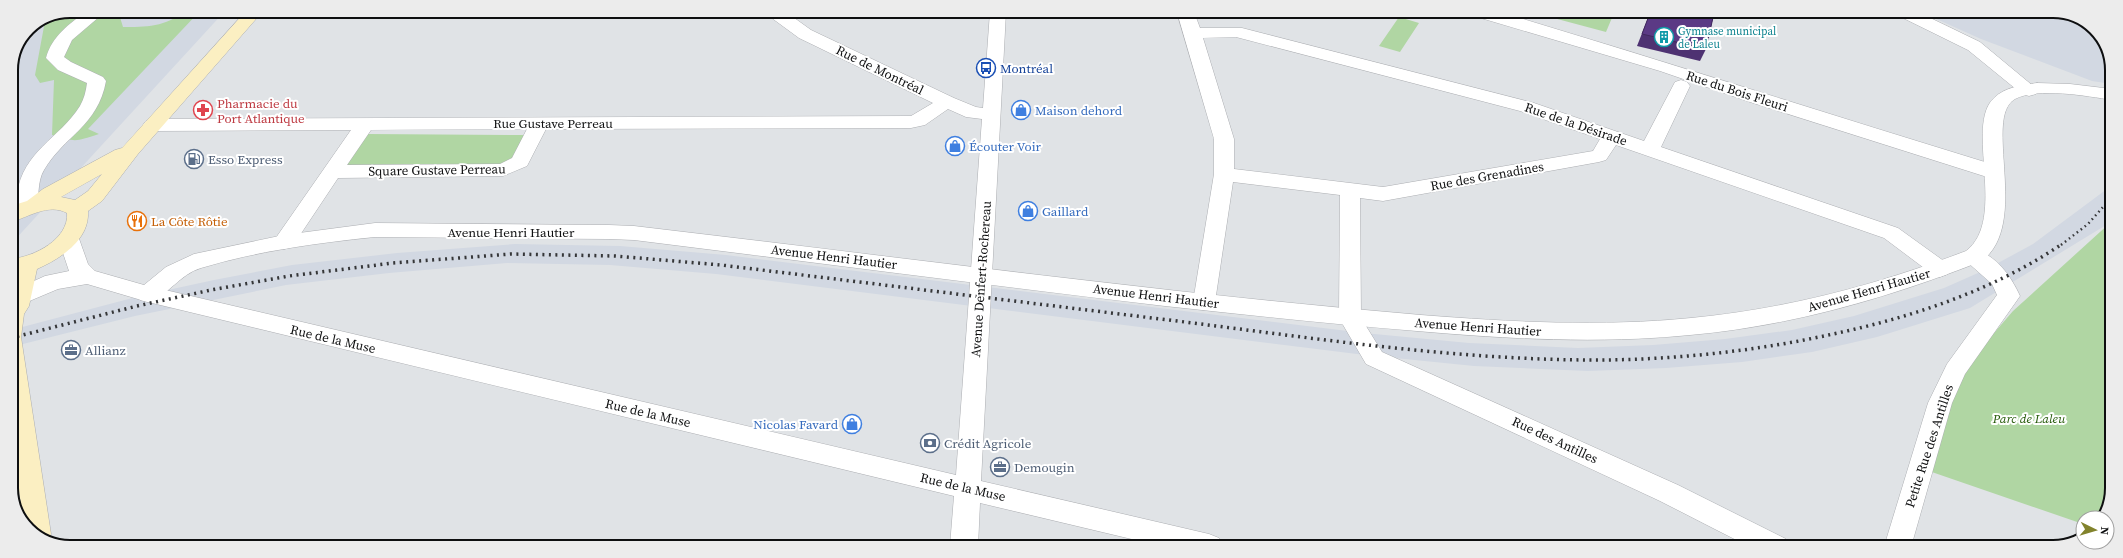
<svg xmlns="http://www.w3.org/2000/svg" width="2123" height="558" font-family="'Source Serif 4',serif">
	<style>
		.built { fill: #d2d8e2 }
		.green { fill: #b0d6a3 }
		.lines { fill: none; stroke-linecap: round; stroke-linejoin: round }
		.minor-casing { stroke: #acaeb2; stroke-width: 1 }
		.tertiary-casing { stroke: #acaeb2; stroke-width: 1 }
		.secondary-casing { stroke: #acaeb2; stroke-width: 1 }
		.minor { fill: #fff; fill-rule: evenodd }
		.tertiary { fill: #fff; fill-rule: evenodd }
		.secondary { fill: #fbefc2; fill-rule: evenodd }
		.rail-far1 { stroke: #353638; stroke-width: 2.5; stroke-dasharray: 1.5 3.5; stroke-linecap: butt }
		.rail { stroke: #353638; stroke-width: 3.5; stroke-dasharray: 2 4.5; stroke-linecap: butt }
		.wall { fill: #4e3272 }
		.building { fill: #5b3a85; stroke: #40295d }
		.labels { text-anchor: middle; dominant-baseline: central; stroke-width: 4; stroke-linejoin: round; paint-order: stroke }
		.far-culture-label { font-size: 11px; fill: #0d838f; stroke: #fff; text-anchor: start }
		.transit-label { font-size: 13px; fill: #164399; stroke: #fff; text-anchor: start }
		.street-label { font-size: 13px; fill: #0e0f10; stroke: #fff }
		.health-label { font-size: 13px; fill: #be3a42; stroke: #fff; text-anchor: start }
		.shop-label { font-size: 13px; fill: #366cbe; stroke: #fff; text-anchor: start }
		.service-label { font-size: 13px; fill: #4e5e75; stroke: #fff; text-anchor: start }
		.food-label { font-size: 13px; fill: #c56008; stroke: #fff; text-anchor: start }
		.park-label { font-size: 13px; font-style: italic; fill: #245a08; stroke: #fff }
		.rim { fill: none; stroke: #0e0f10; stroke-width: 2 }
	</style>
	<rect width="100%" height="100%" fill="#e0e3e6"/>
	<path class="built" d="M70,11H225L11,244V70L29,28Z
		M1923,13H2068L2097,31L2112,66V84L2092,81L1981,39Z
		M2111,186V222L1970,308L1877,337L1812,352L1742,362L1666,368L1588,371L1474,366L1365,355L716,274L610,265L507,263L389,273L286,285L135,316L11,347V330L140,296L214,280L292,265L397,253L515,244L620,246L726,255L1364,333L1469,343L1578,348L1653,345L1725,339L1792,330L1854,316L1944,288L1987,269L2033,244Z"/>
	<path class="green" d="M70,11H122L119,14L123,27C144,27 168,27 183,11H200L88,129L99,134C74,142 77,142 52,135L54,80L40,83L35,75L45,21Z
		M1531,12L1614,13L1606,32Z
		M1399,17L1419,23L1400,52L1379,46Z
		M367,134L526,135L510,163L501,167L350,168L347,164Z
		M2111,222L2110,503L2100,518H2083V524L1926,470L1957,376L2013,311Z"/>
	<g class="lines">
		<g class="minor-casing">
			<path id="minor" d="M767,12H786L811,30L954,98L976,107L983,108L990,12H1006L981,481L1209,534L1219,538L1222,546H1161L980,503L978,546H950L954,496L148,302L140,300L137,294L140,288L148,286L956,475L982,119L966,117L948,109L925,125L911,128L546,129L527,166L503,176L338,178L292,247L284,249L276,247L273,242L351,130L153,131L146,129L143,125L146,121L153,119L911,116L933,103L799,38L769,16ZM527,129L512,158L500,164L347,165L371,130Z
				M1177,12H1194L1200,28H1242L1534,103L1644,141L1675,82L1681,80L1687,82L1690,86L1661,147L1898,228L1948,264L1951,269L1948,274L1940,277L1932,274L1884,238L1616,145L1606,160L1599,162L1383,201L1360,198L1361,318L1382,352L1678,485L1786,539L1789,547H1750L1660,501L1366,364L1339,318L1340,195L1233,182L1215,302L1212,308L1204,310L1196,308L1193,302L1214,174V139ZM1236,37L1520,111L1600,139L1593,151L1383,187L1234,169V139L1203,38Z
				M1472,12H1500C1667,62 1834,116 2001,167L2004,172L2001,177L1994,178L1987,177L1750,102L1660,71L1474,16Z
				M1899,13H1920L1980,42L2038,90L2036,94L2029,96L2022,94L1968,50L1901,17Z
				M1974,249C1996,255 2011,276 2020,296L1965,374L1952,403L1911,547H1884L1928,403L1947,364L1997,295L1992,284L1966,261L1963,256L1966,251Z"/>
		</g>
		<g class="tertiary-casing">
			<path id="tertiary" d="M87,11H106L72,40L64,57L71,62L103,77L106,81C98,126 64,136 44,170C36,183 41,200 33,212L26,214L19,212C15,206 16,201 17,194C23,151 59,139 80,106C84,99 86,91 87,83L58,70L46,58C52,36 69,24 87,11Z
				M2037,83L2070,84L2112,89V100C2087,96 2038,87 2015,99C1982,118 2031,223 1982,261C1888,298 1791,326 1690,335C1599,344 1508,339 1417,331C1332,324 1248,315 1165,306C988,285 811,262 634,240L609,239L375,237C317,243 257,251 201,268C180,274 168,296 148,302L87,284L58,289L20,305L11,301L12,291L45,276L69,271L58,238L61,233L69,231L77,233L88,264L95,271L144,285L166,267L194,254L284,235L375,223L609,225L634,226C815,247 997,271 1178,291C1259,300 1340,308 1421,315C1511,322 1601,327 1691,318C1786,309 1877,285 1966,251C2008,219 1964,125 1994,98C2005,87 2022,85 2037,83Z"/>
		</g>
		<g class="secondary-casing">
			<path id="secondary" d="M246,11H263L138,154L102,201L88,211C90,240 60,259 37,269L29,306L24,314L21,337L51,534L48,541L26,527L23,520L11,430V287L14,274L11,275V259C34,257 69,239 67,213C48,203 29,217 11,222V206L27,201L43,189L115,150L122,148ZM102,174L88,191L75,200L61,197Z"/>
		</g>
		<use href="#minor" class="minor"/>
		<use href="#tertiary" class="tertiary"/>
		<use href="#secondary" class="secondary"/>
		<path class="rail-far1" d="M2061,245L2088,224L2111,198"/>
		<path class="rail" d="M11,338L137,306L211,290L289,276L393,263L511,254L615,256L721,265C876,284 1030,303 1185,322C1320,339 1458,360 1595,360C1673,360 1757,351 1833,334C1913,317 1994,290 2062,244"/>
	</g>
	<path class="wall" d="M1650,13H1714L1706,49L1700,61L1637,46Z"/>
	<path class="building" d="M1650,13H1714L1706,49L1642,34Z"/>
	<defs>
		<g id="building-ring" transform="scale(1)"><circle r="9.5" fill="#fff" stroke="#0f9aa8" stroke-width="1.5"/><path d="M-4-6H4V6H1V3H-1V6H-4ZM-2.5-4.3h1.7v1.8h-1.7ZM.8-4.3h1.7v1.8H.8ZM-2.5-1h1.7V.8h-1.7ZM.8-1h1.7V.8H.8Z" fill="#0f9aa8"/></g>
		<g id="bus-ring" transform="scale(1)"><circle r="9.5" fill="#fff" stroke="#1a4fb4" stroke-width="1.5"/><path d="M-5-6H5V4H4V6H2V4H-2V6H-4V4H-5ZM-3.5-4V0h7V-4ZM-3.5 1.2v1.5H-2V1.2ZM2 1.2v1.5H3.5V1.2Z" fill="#1a4fb4"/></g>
		<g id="pharmacy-ring" transform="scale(1)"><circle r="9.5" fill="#fff" stroke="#e0444e" stroke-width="1.5"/><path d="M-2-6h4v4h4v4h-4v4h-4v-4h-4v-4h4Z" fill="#e0444e"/></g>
		<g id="shop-ring" transform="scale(1)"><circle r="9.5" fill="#fff" stroke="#3f7fe0" stroke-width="1.5"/><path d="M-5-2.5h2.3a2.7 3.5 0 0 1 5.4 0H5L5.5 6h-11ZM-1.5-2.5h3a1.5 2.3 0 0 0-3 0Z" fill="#3f7fe0"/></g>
		<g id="fuel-ring" transform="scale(1)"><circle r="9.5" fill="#fff" stroke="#5c6f8a" stroke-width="1.5"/><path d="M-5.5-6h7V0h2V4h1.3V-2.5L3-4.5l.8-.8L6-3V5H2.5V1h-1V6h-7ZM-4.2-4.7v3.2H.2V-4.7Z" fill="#5c6f8a"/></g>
		<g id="restaurant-ring" transform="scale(1)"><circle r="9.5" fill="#fff" stroke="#e8710a" stroke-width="1.5"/><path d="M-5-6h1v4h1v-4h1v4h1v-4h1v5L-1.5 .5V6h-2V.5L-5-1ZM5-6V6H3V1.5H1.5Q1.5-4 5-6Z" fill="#e8710a"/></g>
		<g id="office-ring" transform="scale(1)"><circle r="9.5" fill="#fff" stroke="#5c6f8a" stroke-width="1.5"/><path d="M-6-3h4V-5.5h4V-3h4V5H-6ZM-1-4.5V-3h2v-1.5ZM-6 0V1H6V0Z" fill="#5c6f8a"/></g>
		<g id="bank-ring" transform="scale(1)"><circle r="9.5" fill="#fff" stroke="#5c6f8a" stroke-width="1.5"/><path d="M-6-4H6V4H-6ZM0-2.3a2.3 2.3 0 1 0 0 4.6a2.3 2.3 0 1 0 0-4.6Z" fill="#5c6f8a"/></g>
	</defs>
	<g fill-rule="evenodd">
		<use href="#building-ring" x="1664" y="37"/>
		<use href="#bus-ring" x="986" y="68"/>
		<use href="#pharmacy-ring" x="203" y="110"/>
		<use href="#shop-ring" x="1021" y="110"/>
		<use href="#shop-ring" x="955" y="146"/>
		<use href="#fuel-ring" x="194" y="159"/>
		<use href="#shop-ring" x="1028" y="211"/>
		<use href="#restaurant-ring" x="137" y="221"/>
		<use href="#office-ring" x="71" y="350"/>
		<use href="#shop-ring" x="852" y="424"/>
		<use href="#bank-ring" x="930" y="443"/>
		<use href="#office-ring" x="1000" y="467"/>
	</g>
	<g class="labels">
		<g class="far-culture-label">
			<text x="1678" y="31">Gymnase municipal<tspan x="1678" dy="13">de Laleu</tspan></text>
		</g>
		<g class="transit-label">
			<text x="1000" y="68">Montréal</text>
		</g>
		<g class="street-label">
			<text transform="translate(880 70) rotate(26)">Rue de Montréal</text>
			<text transform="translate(1737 91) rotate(18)">Rue du Bois Fleuri</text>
			<text x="553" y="123">Rue Gustave Perreau</text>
			<text transform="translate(1576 124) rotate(19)">Rue de la Désirade</text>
			<text transform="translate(437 170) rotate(-1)">Square Gustave Perreau</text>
			<text transform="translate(1487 176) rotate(-10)">Rue des Grenadines</text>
			<text x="511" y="232">Avenue Henri Hautier</text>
			<text transform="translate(834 257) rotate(7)">Avenue Henri Hautier</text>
			<text transform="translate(981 279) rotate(-86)">Avenue Denfert-Rochereau</text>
			<text transform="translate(1869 290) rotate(-16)">Avenue Henri Hautier</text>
			<text transform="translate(1156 296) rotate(7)">Avenue Henri Hautier</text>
			<text transform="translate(1478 327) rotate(4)">Avenue Henri Hautier</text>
			<text transform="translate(333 339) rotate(13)">Rue de la Muse</text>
			<text transform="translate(648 413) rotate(13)">Rue de la Muse</text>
			<text transform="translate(1555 440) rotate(25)">Rue des Antilles</text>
			<text transform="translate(1929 446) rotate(-72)">Petite Rue des Antilles</text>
			<text transform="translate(963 487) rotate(13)">Rue de la Muse</text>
		</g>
		<g class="health-label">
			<text x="217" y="103">Pharmacie du<tspan x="217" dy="15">Port Atlantique</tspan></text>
		</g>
		<g class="shop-label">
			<text x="1035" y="110">Maison dehord</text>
			<text x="969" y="146">Écouter Voir</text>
			<text x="1042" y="211">Gaillard</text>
			<text x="838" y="424" text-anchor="end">Nicolas Favard</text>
		</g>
		<g class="service-label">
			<text x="208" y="159">Esso Express</text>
			<text x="85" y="350">Allianz</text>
			<text x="944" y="443">Crédit Agricole</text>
			<text x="1014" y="467">Demougin</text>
		</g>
		<g class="food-label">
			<text x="151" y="221">La Côte Rôtie</text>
		</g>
		<g class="park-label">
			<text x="2029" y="418">Parc de Laleu</text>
		</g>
	</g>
	<path d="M0 0H2123V558H0ZM70 18H2053A52 52 0 0 1 2105 70V488A52 52 0 0 1 2053 540H70A52 52 0 0 1 18 488V70A52 52 0 0 1 70 18Z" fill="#ececec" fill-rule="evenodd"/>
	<path class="rim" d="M70 18H2053A52 52 0 0 1 2105 70V488A52 52 0 0 1 2053 540H70A52 52 0 0 1 18 488V70A52 52 0 0 1 70 18Z"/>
	<g transform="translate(2095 530) rotate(95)"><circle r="19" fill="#ffffff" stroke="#9f9f9f"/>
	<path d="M0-3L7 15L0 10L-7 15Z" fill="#82832c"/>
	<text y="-6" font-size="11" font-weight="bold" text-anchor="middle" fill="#0e0f10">N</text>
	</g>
</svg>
